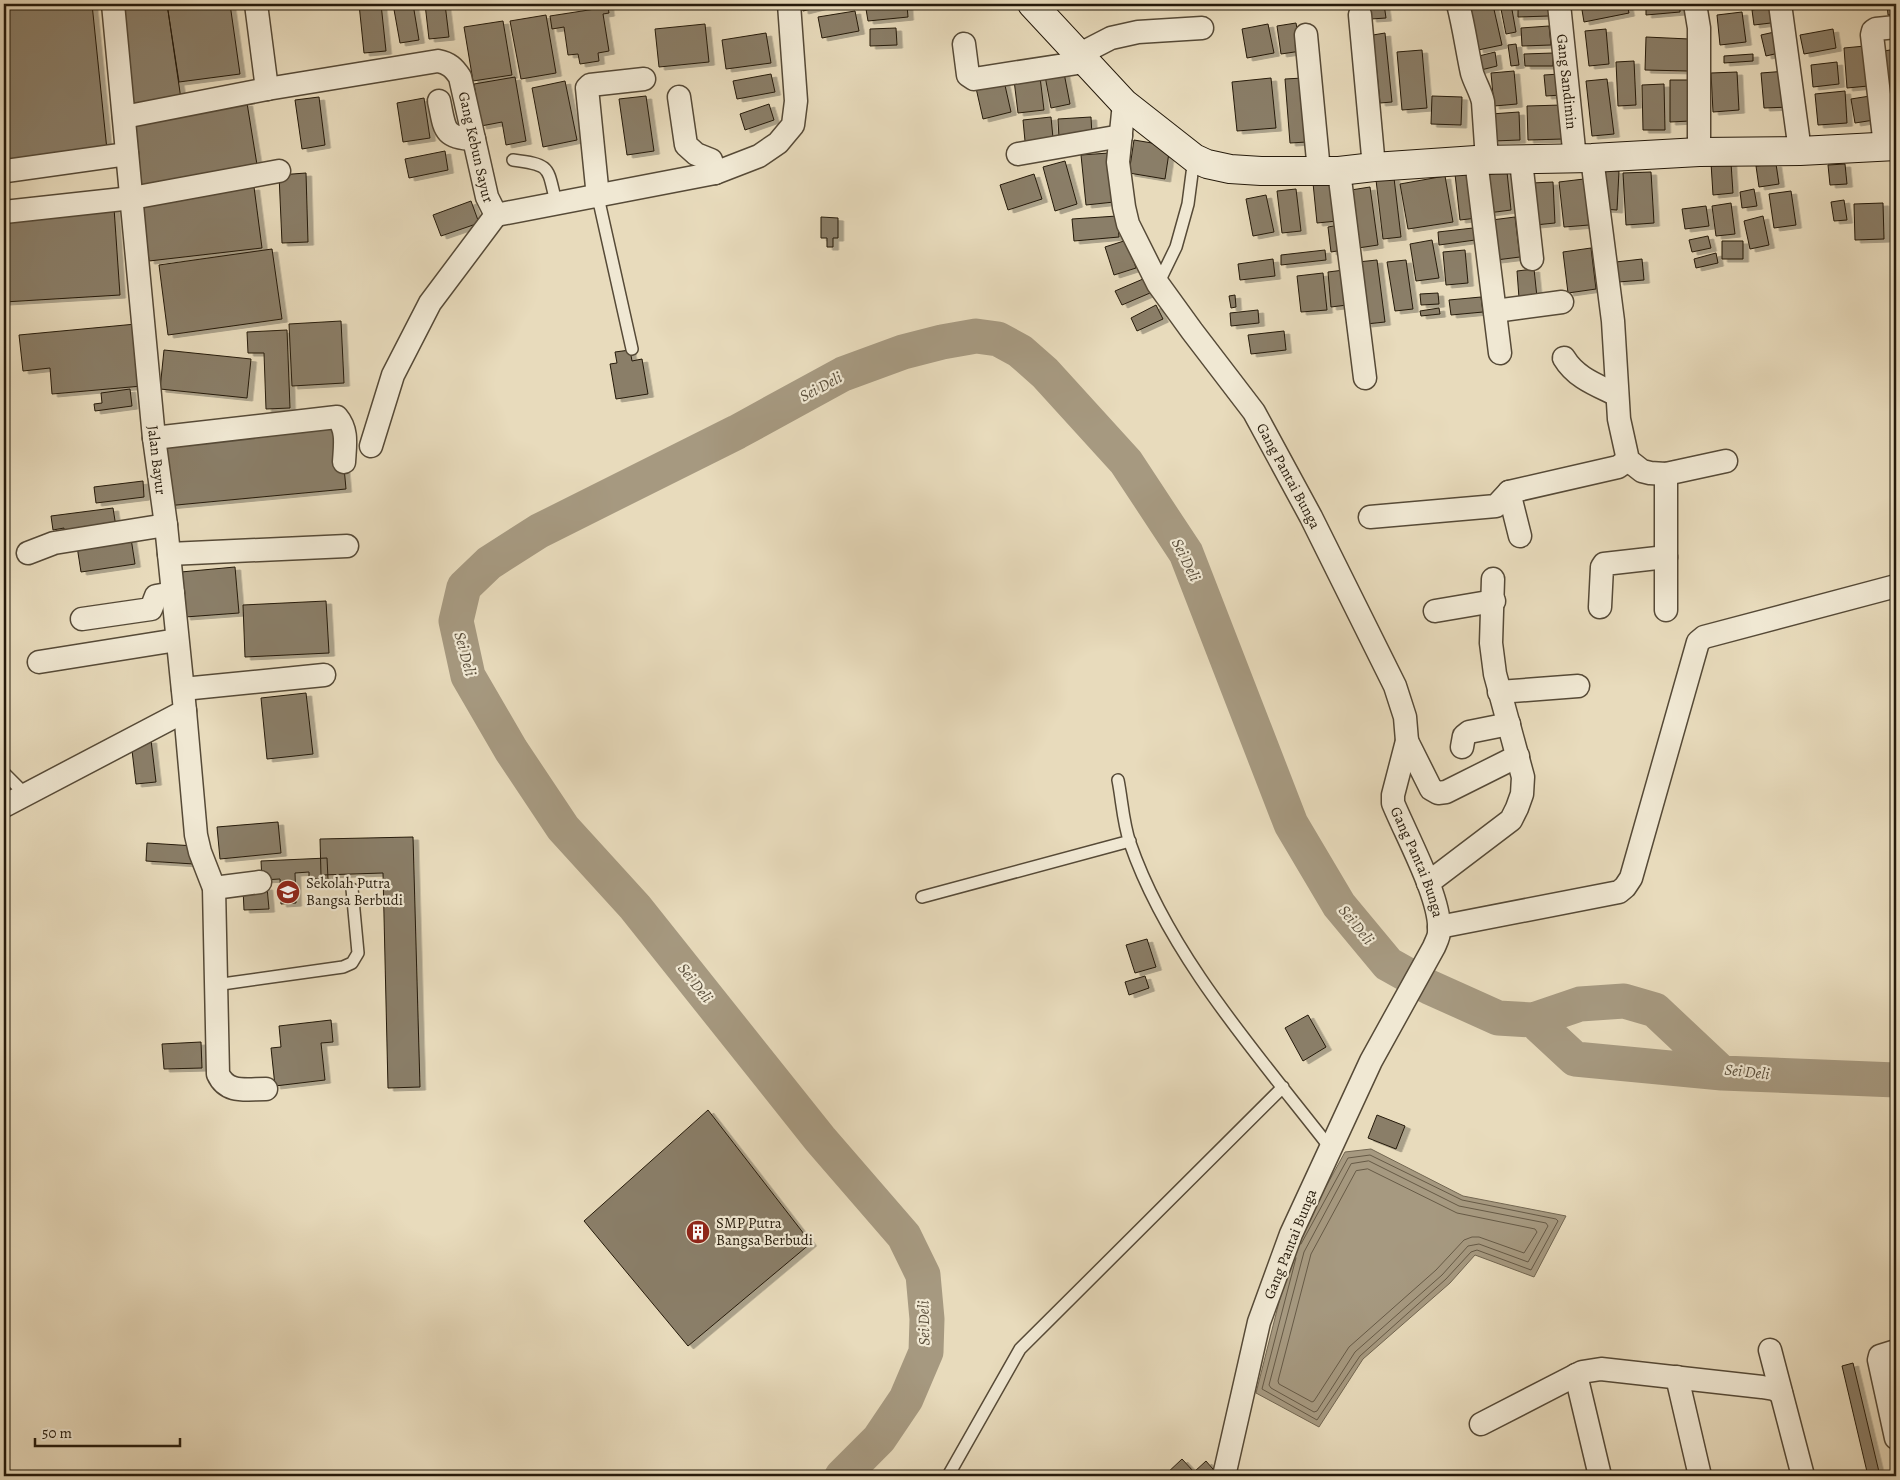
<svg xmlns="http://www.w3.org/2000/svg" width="1900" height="1480" font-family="Alegreya,serif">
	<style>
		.water { fill: #a69980; stroke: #726651 }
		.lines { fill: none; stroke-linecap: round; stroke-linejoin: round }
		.shore { stroke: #665a46; stroke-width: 1 }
		.river { stroke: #a69980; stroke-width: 35 }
		.building { fill: #8a7e67; stroke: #251a0b; filter: url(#shadow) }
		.service-casing { stroke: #564a37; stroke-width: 14 }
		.minor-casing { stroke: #564a37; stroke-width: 25 }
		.secondary-casing { stroke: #251a0b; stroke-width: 30 }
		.service { stroke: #f0e8d3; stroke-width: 11 }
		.minor { stroke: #f0e8d3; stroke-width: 22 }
		.secondary { stroke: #f0e8d3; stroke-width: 28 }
		.labels { text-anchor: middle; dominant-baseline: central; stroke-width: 4.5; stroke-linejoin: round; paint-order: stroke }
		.street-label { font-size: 15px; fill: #251a0b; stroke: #f0e8d3 }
		.poi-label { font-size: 15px; fill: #251a0b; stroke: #f0e8d3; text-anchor: start }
		.water-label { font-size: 16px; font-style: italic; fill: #594d3a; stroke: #f0e8d3 }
	</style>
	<defs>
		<filter id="shadow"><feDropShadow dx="5.5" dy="3" stdDeviation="0" flood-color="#0004"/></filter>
	</defs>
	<rect width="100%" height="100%" fill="#e8dbbc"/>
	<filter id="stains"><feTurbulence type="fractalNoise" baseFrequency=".004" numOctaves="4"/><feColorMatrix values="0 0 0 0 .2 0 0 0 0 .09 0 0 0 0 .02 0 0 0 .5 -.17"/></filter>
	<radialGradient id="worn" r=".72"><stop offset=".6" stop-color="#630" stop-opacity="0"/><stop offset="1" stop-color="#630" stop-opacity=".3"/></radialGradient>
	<path class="water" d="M1371,1149L1463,1196L1566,1216L1534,1277L1475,1255L1450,1283L1363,1359L1319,1427L1256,1393L1293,1247L1345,1152Z"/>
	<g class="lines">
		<path class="shore" d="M1369,1161L1459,1206L1546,1223L1548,1226L1528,1262L1479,1244L1468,1246L1442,1275L1355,1352L1317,1411L1314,1412L1271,1388L1269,1385L1304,1252L1351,1164Z
			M1368,1169L1457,1213L1535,1229L1537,1232L1524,1253L1479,1237H1472L1464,1240L1436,1270L1349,1347L1314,1401L1312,1402L1279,1384L1278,1381L1311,1254L1356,1171Z
			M1296,1258L1262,1389L1317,1420L1360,1356L1446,1279L1471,1252L1477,1250L1531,1270L1558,1221L1556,1219L1462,1200L1370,1155L1348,1158L1301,1244"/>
		<path class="river" d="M1533,1020L1575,1059L1722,1073
			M842,1476L879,1439L906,1399L926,1352L927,1319L923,1275L904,1236L820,1139L635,907L563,828L511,750L468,676L456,621L464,587L489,563L539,531L737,432L843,374L903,352L942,342L976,336L998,339L1020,351L1045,373L1126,462L1186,553L1291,824L1339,905L1388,964L1429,987L1498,1018L1533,1020L1580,1004L1624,1001L1655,1010L1722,1073L1896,1080"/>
	</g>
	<path class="building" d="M4,4H92L107,150L4,160Z
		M119,4H167L181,99L133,106Z
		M167,4H230L240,74L179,82Z
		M359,4H381L386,51L364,53Z
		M393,4H413L419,40L400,43Z
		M425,4H445L449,37L429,39Z
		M801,4H831L803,11Z
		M1370,4H1384L1386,18L1371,19Z
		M1500,4H1511L1516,32L1506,34Z
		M1518,4H1548L1549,16L1518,17Z
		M1581,4H1627L1629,13L1584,22Z
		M1646,4H1680V12L1646,15Z
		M1887,4H1896V14L1888,15Z
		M907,5L908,17L868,21L866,9Z
		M1493,5L1502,45L1478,50L1470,10Z
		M1777,6L1779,22L1754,25L1752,10Z
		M608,7L609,13L603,14L609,51L598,53L599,61L580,64L578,54L568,55L564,27L552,29L550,16Z
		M855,11L859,31L822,38L818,17Z
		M1742,12L1746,42L1720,45L1717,15Z
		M546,15L556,73L521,79L510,21Z
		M503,21L512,75L473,81L464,27Z
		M1296,23L1301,51L1281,54L1277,26Z
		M705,24L709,62L659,67L655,29Z
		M1268,24L1274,53L1247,58L1242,29Z
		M1549,26L1551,45L1522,46L1521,28Z
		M896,28L897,45L870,46V29Z
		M1606,29L1609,64L1589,66L1585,31Z
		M1833,29L1836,48L1804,54L1800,35Z
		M1779,31L1783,52L1766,56L1761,35Z
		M766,33L771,63L726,69L722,40Z
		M1385,33L1392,102L1380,103L1373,35Z
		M1646,37L1689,39L1688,71L1645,70Z
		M1516,44L1519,65L1511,66L1508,45Z
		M1865,46L1868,86L1847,88L1844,48Z
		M1896,49V85L1887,86L1884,51Z
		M1422,50L1427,108L1402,110L1397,52Z
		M1495,52L1497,66L1477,71L1475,57Z
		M1553,53V66H1525L1524,54Z
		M1753,54V61L1724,63V56Z
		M1634,61L1636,105L1618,106L1616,62Z
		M1837,62L1839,84L1813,87L1811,65Z
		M1514,71L1517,104L1494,106L1491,73Z
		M1787,71L1790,107L1764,108L1761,73Z
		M1737,72L1739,110L1713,112L1711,73Z
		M1064,73L1070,104L1051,108L1045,76Z
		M771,74L775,92L737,99L733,81Z
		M1560,74L1561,95L1546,96L1544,75Z
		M515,77L526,141L506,145L502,122L481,126L474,84Z
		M1040,77L1044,110L1018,113L1014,80Z
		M1271,78L1276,128L1237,131L1232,82Z
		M1303,78L1307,142L1290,143L1285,79Z
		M1607,79L1614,134L1592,136L1586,81Z
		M1670,80H1690V121L1670,122Z
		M565,81L577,140L543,147L532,88Z
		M1004,81L1011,112L983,119L976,88Z
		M1664,84L1665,130H1643L1642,85Z
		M1845,91L1847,123L1818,125L1815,94Z
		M646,96L654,151L627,155L619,99Z
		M1432,96L1462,97L1461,125L1431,124Z
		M1870,96L1874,120L1855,123L1851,99Z
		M319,97L325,145L302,149L295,100Z
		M424,98L430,138L403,142L397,103Z
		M1896,99V127H1894L1891,100Z
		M247,103L258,171L142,191L130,123Z
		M769,104L774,120L745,130L740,114Z
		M1562,105L1563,139L1528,140L1527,106Z
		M1519,112L1520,140L1493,141L1491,114Z
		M1051,117L1053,138L1025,141L1023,120Z
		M1091,117L1092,136L1059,138L1058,119Z
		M1134,140L1170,146L1165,179L1129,173Z
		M445,151L448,170L409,178L405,159Z
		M1109,153L1114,202L1086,205L1081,155Z
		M1065,161L1077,204L1055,211L1043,167Z
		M1711,163H1731L1733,193L1713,195Z
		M1776,164L1779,184L1759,187L1756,166Z
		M1845,164L1847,184L1830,185L1828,165Z
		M1605,170L1619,171L1617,210L1603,209Z
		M1507,172L1511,210L1488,213L1484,175Z
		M1651,172L1654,223L1626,225L1623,173Z
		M306,173L308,242L282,243L279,175Z
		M1473,173L1477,218L1460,220L1455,174Z
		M1034,174L1042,199L1008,210L1000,185Z
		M1445,176L1453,222L1408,229L1400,184Z
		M1394,178L1401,237L1383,239L1376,180Z
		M1584,179L1589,225L1564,227L1559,182Z
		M1893,180H1896V204H1893Z
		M1333,181L1337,221L1317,223L1313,183Z
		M1553,182L1555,223L1535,225L1532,183Z
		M254,187L262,248L149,261L142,201Z
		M1370,187L1378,245L1358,248L1351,190Z
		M1296,189L1301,231L1282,233L1277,191Z
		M1754,189L1757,206L1742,208L1740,192Z
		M1791,191L1796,225L1774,228L1769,194Z
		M1266,195L1274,232L1253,236L1246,199Z
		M1844,200L1847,220L1834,221L1831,202Z
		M471,201L479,223L441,236L433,215Z
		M1731,203L1735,234L1716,236L1712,206Z
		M1883,203L1884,239L1855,240L1854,204Z
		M1706,206L1709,226L1685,229L1682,209Z
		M114,208L120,295L4,302V215Z
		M1117,216L1119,237L1074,241L1072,219Z
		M1763,216L1769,245L1750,249L1744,221Z
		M821,217L838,218V238H833V247H827V238H821Z
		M1515,217L1520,257L1496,260L1492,220Z
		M1339,225L1343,250L1331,252L1328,227Z
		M1473,228L1475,240L1439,245L1438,232Z
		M1708,236L1711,248L1692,252L1689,240Z
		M1127,240L1136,268L1114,275L1105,247Z
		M1432,240L1439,278L1416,281L1410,244Z
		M1722,241H1743V259H1722Z
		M1591,248L1596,289L1568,293L1563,252Z
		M272,249L282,319L168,335L159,265Z
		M1325,250L1326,260L1281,265V255Z
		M1465,250L1468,283L1446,285L1443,252Z
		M1716,253L1718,263L1696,268L1694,259Z
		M1273,259L1275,276L1240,280L1238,264Z
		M1642,259L1644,280L1618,282L1616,262Z
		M1377,260L1385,322L1366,324L1358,262Z
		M1406,260L1413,309L1395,311L1387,262Z
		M1534,269L1537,297L1519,298L1517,271Z
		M1344,270L1347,305L1331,307L1328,272Z
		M1323,273L1327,310L1301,312L1297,276Z
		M1143,279L1150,293L1122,305L1115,291Z
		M1438,293L1439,304L1421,305L1420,294Z
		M1235,295L1236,307L1231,308L1229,296Z
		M1481,297L1483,312L1451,315L1449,300Z
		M1156,305L1163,319L1137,331L1131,318Z
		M1439,308L1440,314L1421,316L1420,311Z
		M1258,310L1259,323L1231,326L1230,313Z
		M341,321L344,383L292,386L289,324Z
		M136,324L142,386L52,394L50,368L23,371L19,335Z
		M287,330L290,408L266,409L264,353H248L247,332Z
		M1284,331L1286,350L1251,354L1248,335Z
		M164,350L251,359L247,398L160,389Z
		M630,350L632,361L642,359L648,394L616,399L610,364L617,363L615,352Z
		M130,389L132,406L95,411L94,404L102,403L101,393Z
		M340,424L346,489L166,506L159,441Z
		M143,481L144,497L96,503L94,487Z
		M113,508L116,527L64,534V528L53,530L51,516Z
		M130,532L135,564L81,572L76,540Z
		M235,567L239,613L185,617L181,572Z
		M326,601L329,653L245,657L243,605Z
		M306,693L313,754L267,759L261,698Z
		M151,740L156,782L136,784L131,742Z
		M278,822L281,853L220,859L217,827Z
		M413,837L420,1087L388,1088L383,873L321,875L320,839Z
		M147,843L195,846L194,864L146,861Z
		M327,858L328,879H309V872L295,873L296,903L281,904L280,879L262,880L261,861Z
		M267,887L269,909L244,910L243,889Z
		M1147,939L1156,967L1135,973L1126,945Z
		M1145,976L1149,988L1129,995L1125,982Z
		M1308,1015L1326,1047L1303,1061L1285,1028Z
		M331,1020L333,1042L321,1043L325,1080L275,1086L271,1048L281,1047L279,1026Z
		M201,1042L202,1068L164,1069L162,1044Z
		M708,1110L811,1243L688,1346L584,1221Z
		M1377,1115L1405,1126L1396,1149L1368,1138Z
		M1853,1363L1880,1476H1868L1842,1366Z
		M1182,1459L1194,1472L1206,1461L1219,1476H1164Z"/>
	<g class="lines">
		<g class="service-casing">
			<path id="service" d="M513,160C552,165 547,167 556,202
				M598,197L632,349
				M1158,284L1176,247L1188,204L1194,158
				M4,773L25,794
				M1118,780C1122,800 1123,823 1130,843C1169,956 1259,1056 1331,1149
				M922,897L1130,841
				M215,985L343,967L352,963L358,953L352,889
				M948,1476L1020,1349L1283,1087"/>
		</g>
		<g class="minor-casing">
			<g id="minor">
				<path d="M256,4L267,89"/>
				<path d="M1458,4C1464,27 1467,50 1472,73C1475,83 1481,92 1483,102L1487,160"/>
				<path id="s1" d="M1559,4L1575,159"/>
				<path d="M1695,4L1699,28V152"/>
				<path d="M1780,4L1800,151"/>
				<path d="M1360,15L1374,167"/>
				<path d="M1306,35L1319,171"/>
				<path d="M964,44L968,75L974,79L1084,62"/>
				<path d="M1078,55L1111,38L1138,32L1202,28"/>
				<path d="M679,97L686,145L696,154L711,160L715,173"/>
				<path d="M439,101C445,128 442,138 474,139"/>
				<path id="s2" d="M1124,103L1118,162L1124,207L1128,224L1158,284L1192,331L1254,412L1311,517L1395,686L1405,717L1407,741L1393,795V803C1406,835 1442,900 1439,932C1439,937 1436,942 1434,947L1371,1061L1291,1234L1259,1322L1224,1476"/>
				<path id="s3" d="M124,117L267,89L438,61C449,63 454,68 460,77L487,197L496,215L715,173L759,156L778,143L793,125L796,101L789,4"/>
				<path d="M1885,146L1872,35L1873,31L1876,29L1896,27"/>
				<path d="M1018,154L1121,136"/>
				<path d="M1592,158L1613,321L1619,419L1628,460L1642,471L1650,473L1666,474L1726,461"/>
				<path d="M1476,160L1500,353"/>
				<path d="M1521,161L1532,259"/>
				<path d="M6,171L127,154"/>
				<path d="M1339,171L1365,378"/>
				<path d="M598,197L587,88L590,85L644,79"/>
				<path d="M4,212L132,198L279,171"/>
				<path d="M1495,311L1562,302"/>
				<path d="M1564,358C1576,378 1597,385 1617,395"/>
				<path d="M154,438L337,417C348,430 345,445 344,462"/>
				<path d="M371,446L393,375L430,303L496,215"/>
				<path d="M1666,474V610"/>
				<path d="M1509,492L1520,536"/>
				<path d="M1370,517L1496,506L1509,492L1618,467L1628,460"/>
				<path d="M28,553L54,543L166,525"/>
				<path d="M169,554L347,546"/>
				<path d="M1600,607L1602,567L1604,564L1666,557"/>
				<path d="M1435,611L1494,601"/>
				<path d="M82,619L151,609L156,596L173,593"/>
				<path d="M39,662L177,640"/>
				<path d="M183,689L324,675"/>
				<path d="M1499,692L1578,686"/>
				<path d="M185,711L196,835L200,852L214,888L218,1074C227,1094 246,1089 266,1089"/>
				<path d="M1407,741L1431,789L1438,793L1446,792L1518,756"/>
				<path d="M1462,747L1464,736L1469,732L1509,724"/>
				<path d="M4,806L185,711L166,525L154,438L113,4"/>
				<path d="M1428,883L1511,820L1517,808L1522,794L1523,777L1495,674L1491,643L1493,579"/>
				<path d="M214,888L260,882"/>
				<path d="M1439,927L1619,892L1625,887L1631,878L1698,642L1704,637L1896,586"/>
				<path d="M1770,1350L1803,1476"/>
				<path d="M1896,1351L1880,1356L1879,1360L1896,1438"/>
				<path d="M1576,1375L1600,1476"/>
				<path d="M1677,1377L1700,1476"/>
				<path d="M1481,1424L1582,1372L1601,1369L1762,1387L1774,1389L1781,1393"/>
			</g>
		</g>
		<g class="secondary-casing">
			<path id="secondary" d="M1032,4L1124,103L1194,158L1207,164L1230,169L1261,171H1339L1374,167L1476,160L1592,158L1699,152L1800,151L1896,146"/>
		</g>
		<use href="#service" class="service"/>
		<use href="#minor" class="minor"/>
		<use href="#secondary" class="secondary"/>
	</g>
	<defs>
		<g id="school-disc" transform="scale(1.25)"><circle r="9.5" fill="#8f2418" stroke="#f0e8d3"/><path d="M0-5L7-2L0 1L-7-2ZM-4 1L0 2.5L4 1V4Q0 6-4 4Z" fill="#fff"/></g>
		<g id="building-disc" transform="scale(1.25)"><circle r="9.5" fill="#8f2418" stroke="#f0e8d3"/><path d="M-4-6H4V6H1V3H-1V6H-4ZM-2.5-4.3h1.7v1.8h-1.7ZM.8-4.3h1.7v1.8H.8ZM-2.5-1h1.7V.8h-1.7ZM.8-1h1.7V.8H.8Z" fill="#fff"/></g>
	</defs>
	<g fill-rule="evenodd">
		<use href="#school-disc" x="288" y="892"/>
		<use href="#building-disc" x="698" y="1232"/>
	</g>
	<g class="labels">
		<g class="street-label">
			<text stroke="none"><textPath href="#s1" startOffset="78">Gang Sandimin</textPath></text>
			<text stroke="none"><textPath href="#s3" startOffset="419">Gang Kebun Sayur</textPath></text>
			<text transform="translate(157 460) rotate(83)">Jalan Bayur</text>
			<text stroke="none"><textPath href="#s2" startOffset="422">Gang Pantai Bunga</textPath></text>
			<text stroke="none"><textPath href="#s2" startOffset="842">Gang Pantai Bunga</textPath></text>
			<text transform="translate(1290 1244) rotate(-68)">Gang Pantai Bunga</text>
		</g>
		<g class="poi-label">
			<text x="306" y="883">Sekolah Putra<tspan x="306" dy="17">Bangsa Berbudi</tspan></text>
			<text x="716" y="1223">SMP Putra<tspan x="716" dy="17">Bangsa Berbudi</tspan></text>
		</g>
		<g class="water-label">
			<text transform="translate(821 387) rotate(-28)">Sei Deli</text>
			<text transform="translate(1186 560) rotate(64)">Sei Deli</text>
			<text transform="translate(465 654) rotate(75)">Sei Deli</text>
			<text transform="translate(1356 925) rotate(51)">Sei Deli</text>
			<text transform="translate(695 983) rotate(52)">Sei Deli</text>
			<text transform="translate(1747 1072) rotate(6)">Sei Deli</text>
			<text transform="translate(924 1323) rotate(-91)">Sei Deli</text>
		</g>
	</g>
	<rect width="1900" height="1480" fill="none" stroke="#e8dbbc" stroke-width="20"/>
	<rect x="5" y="5" width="1890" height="1470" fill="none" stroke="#251a0b" stroke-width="2.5"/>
	<rect x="10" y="10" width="1880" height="1460" fill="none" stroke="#251a0b"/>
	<path d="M35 1438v8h145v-8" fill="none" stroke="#251a0b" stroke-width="2.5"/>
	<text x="42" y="1438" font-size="15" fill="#251a0b" stroke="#f0e8d3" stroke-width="4" paint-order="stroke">50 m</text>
	<rect width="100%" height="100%" filter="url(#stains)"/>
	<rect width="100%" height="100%" fill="url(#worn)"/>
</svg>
